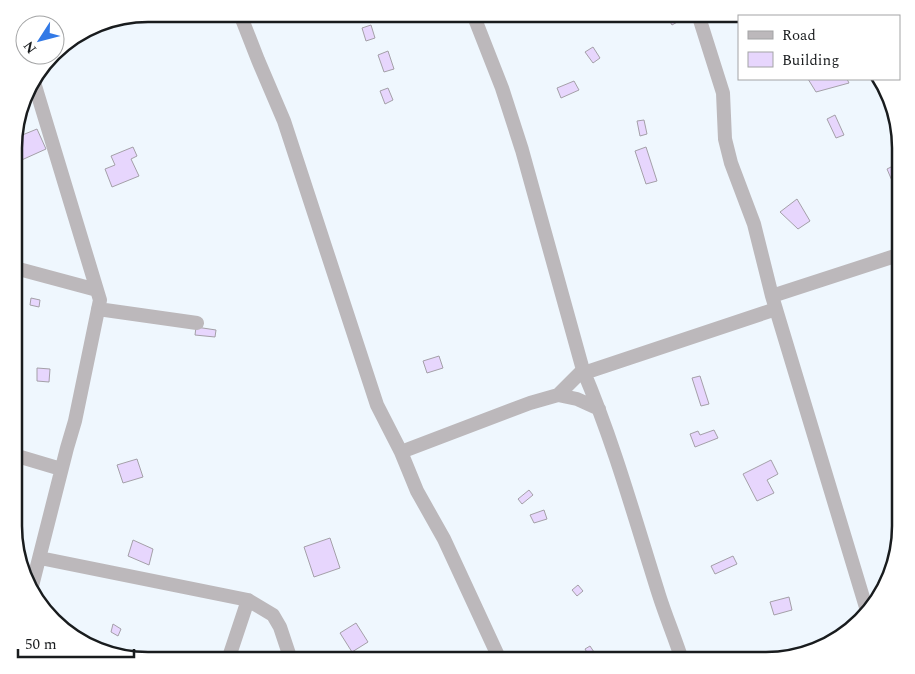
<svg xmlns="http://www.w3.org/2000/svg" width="915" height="674" font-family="Spectral,serif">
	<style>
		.building { fill: #e7d6fd; stroke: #a4a0a8 }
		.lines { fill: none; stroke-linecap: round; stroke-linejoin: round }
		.street { stroke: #bcb8bb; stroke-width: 14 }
		.rim { fill: none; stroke: #191c1e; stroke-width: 2.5 }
	</style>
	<rect width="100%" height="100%" fill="#eff7fe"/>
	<path class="building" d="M673,14H676L679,21L672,25L667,17Z
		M371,25L375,38L366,41L362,28Z
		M593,47L600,58L593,63L585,52Z
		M388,51L394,69L384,72L378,55Z
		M808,79H847L849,83L816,92Z
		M574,81L579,90L561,98L557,88Z
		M388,88L393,100L385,104L380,91Z
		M835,115L844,135L836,138L827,119Z
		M644,120L647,134L640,136L637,121Z
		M37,129L46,149L15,163V138Z
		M133,147L137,156L131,159L139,176L112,187L105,169L115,165L111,156Z
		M646,147L657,181L646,184L635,151Z
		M895,165L901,180L893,183L887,169Z
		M797,199L810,221L798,229L780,212Z
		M31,298L40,300L39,307L30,305Z
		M196,327L216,330L215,337L195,335Z
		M439,356L443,368L427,373L423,361Z
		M37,368L50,369L49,382L37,381Z
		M700,376L709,404L701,406L692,378Z
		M714,430L718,438L695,447L690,434L698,431L700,435Z
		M137,459L143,477L123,483L117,465Z
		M771,460L778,474L767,480L774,493L757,501L743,474Z
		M529,490L533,495L522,504L518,499Z
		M544,510L547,519L534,523L530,515Z
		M330,538L340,568L314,577L304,547Z
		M133,540L153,549L149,565L128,556Z
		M733,556L737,564L715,574L711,566Z
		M578,585L583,591L577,596L572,590Z
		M789,597L792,610L774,615L770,602Z
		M356,623L368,642L352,652L340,633Z
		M113,624L121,629L118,636L111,632Z
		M590,646L594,652L589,656L585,649Z"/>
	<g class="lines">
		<path class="street" d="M240,14L258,60L284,121L377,405L401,452L417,491L444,539L500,660
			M473,14L502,88L522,150L583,370C614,443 635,519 659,595C666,617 675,638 682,660
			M698,14L723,93L725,139L731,163L754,224L772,296L868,614
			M15,268L97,290
			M772,296L901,254
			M98,309L197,323
			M584,373L776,309
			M558,395L583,370
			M401,452L530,403L558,395L577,399L599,409
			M14,455L61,469
			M40,558L248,600L273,615L280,627L291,660
			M31,590L67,448L75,421L100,300L33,79
			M228,660L248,600"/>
	</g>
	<path d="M0 0H915V674H0ZM148 22H766A126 126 0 0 1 892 148V526A126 126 0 0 1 766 652H148A126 126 0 0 1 22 526V148A126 126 0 0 1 148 22Z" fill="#fff" fill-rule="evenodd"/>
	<path class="rim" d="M148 22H766A126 126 0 0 1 892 148V526A126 126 0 0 1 766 652H148A126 126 0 0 1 22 526V148A126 126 0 0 1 148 22Z"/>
	<rect x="738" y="15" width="162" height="65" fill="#ffffff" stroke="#a3a4a5"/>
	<rect x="748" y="31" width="25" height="8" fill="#bcb8bb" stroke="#a3a4a5"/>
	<text x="782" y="40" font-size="15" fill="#191c1e">Road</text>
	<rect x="748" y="52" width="25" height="15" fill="#e7d6fd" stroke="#a3a4a5"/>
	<text x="782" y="65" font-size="15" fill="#191c1e">Building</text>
	<g transform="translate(40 40) rotate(234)"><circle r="24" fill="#ffffff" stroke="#a3a4a5"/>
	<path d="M0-4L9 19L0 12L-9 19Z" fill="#3279e6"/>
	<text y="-8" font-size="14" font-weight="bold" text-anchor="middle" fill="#191c1e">N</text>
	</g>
	<path d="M18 649v8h116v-8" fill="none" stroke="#191c1e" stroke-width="2.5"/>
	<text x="25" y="649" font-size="15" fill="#191c1e" stroke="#ffffff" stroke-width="4" paint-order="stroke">50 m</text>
</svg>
